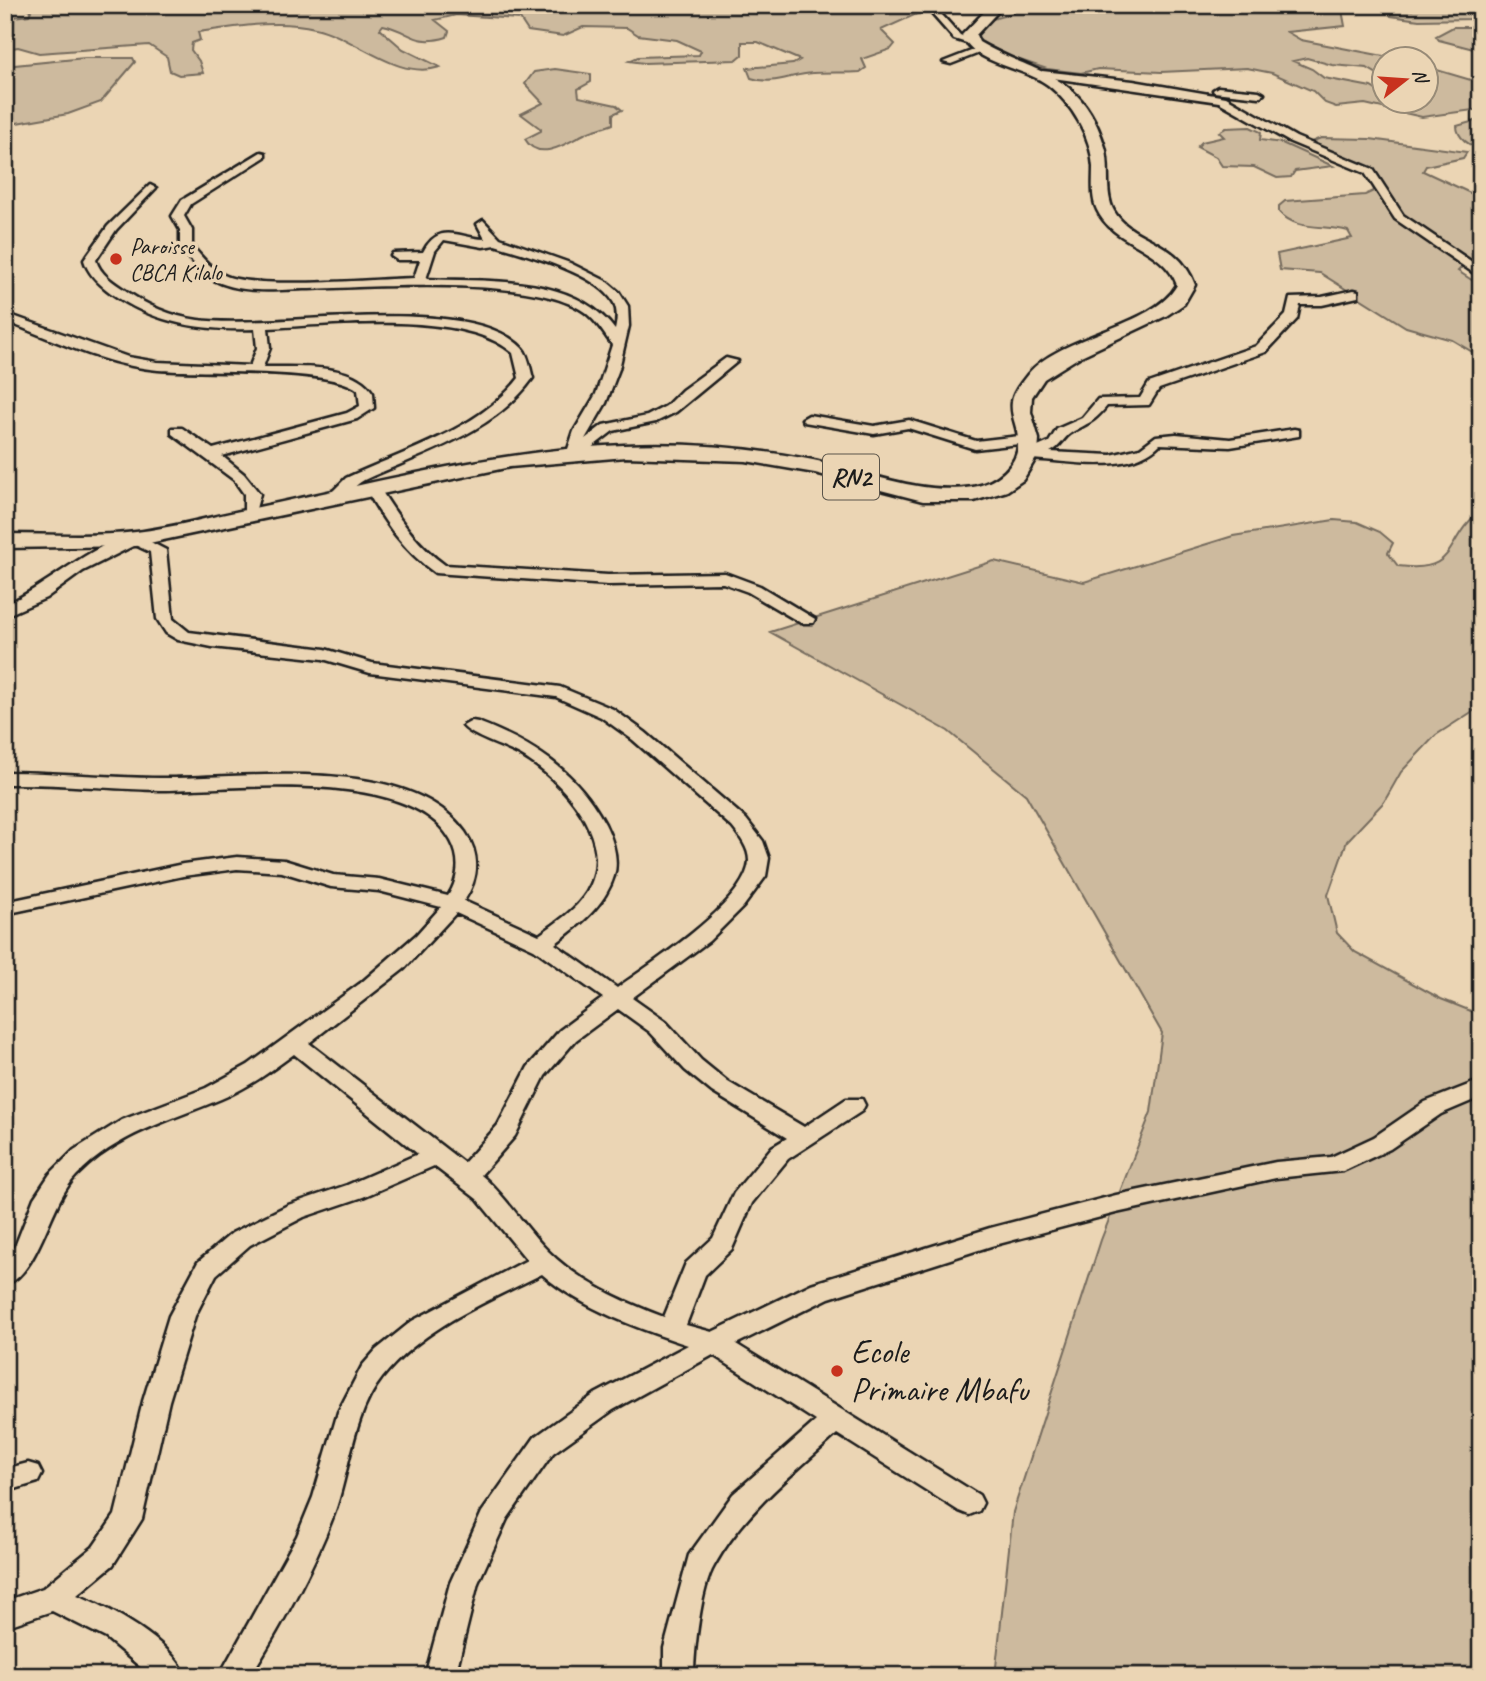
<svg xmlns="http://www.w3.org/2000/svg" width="1486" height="1681" font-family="Caveat,sans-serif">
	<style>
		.green { fill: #cdba9e; stroke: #746b5d; stroke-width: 2 }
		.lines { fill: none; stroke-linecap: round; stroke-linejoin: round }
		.minor-casing { stroke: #1c1c1c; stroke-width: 5 }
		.highway-casing { stroke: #1c1c1c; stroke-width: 5 }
		.minor { fill: #ebd5b4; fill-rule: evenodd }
		.highway { fill: #ebd5b4; fill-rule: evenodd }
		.poi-dot { fill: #c8321e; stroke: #ebd5b4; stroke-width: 2.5 }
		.labels { text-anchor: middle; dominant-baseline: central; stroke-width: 7; stroke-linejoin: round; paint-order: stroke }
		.far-poi-label { font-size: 23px; fill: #1c1c1c; stroke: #ebd5b4; text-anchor: start }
		.shield { fill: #ebd5b4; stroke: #5a544a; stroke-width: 2 }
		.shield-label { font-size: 26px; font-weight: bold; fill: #1c1c1c }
		.near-poi-label { font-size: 33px; fill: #1c1c1c; stroke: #ebd5b4; text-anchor: start }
	</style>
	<rect width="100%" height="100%" fill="#ebd5b4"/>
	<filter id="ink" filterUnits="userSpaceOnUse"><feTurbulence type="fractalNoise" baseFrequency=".0143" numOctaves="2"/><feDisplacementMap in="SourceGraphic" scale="14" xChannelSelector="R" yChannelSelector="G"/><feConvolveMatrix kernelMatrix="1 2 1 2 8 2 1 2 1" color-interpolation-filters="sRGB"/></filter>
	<g filter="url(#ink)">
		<path class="green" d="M24,5H911L919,13L881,30L895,44L891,49L862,59L866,68L860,72C844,73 829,72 813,73C791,74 774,86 751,78L747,68L793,64L800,60L758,42H742V55L736,60L644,63L629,61L638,57L699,55L701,51L677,40L638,35L627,28L583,27L563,36L528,31L520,19L456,15L435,20L449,31L447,37C415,47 411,31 383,25L380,29L403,49L440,67C396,81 356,37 315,28C278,19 235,27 198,32L200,40L192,43L191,50L199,61L203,73L179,75L170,71L167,57L149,45L39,53L18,47L5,49V18L29,15L31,11Z
			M1004,5H1353L1342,10L1345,26L1287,32L1301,40L1399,59L1384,60V78L1367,68L1332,65L1307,58L1293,61L1312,69L1324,78L1371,87L1384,95V102H1426L1427,67L1481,83V109L1422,117L1365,104L1336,107L1325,103L1313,91L1272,73L1247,68L1161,72L1098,69L1081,73L1047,69L1011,57L968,35L976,24L1013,13V9Z
			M1402,5H1459L1477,15L1473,19L1419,20L1391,16L1387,11L1413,10Z
			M1453,27H1481V51L1439,40L1436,36Z
			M85,58H133L135,62L101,102L68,114L5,125V66Z
			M555,69L591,74V82L578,89L579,97L616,105L622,110L613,114V124C604,128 594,129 586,133C570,141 539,164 525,139L541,131V129L521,114L543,103L525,84L534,72Z
			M1481,119V149C1470,146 1457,138 1457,126Z
			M1250,127L1261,132L1260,140L1282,143L1333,166L1295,171L1291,177L1277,178L1254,167L1222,166L1216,157L1197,147L1202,142L1224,137L1219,132L1226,128Z
			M1321,138L1370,139L1467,152L1463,158L1426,166L1423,171L1481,198V263L1464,265L1458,271L1481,286V357L1452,340L1406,327L1320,273L1280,270L1277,254L1352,238L1348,231C1323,224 1298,232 1279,212V206L1285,201L1365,195L1374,191L1372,179L1350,161L1315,147L1311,142Z
			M1481,510V706L1436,735L1401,772L1384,802L1347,841L1328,895L1337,933L1355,952L1441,999L1481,1015V1676H995L1013,1512L1101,1240L1151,1112L1162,1033L1026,795L948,731L770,632L994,561L1084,582L1233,536L1334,520L1357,522L1380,532L1393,543L1388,553L1398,566C1460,574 1442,541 1481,510Z"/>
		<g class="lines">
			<g class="minor-casing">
				<path id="minor" d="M924,5H933L960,35L976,42V46L954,39Z
					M979,48L987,50L951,64L943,62Z
					M1042,71L1133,81L1226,97L1296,137L1373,169L1403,215L1481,268V278L1395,219L1365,173L1288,141L1219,102L1039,76Z
					M1218,87L1259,91L1264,94L1259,97L1214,92L1213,90Z
					M261,152L265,153V157L191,204L184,216L192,230V246C202,257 211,269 224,275C255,290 373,279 414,278L420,260H397L391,256L393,253L423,252C439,221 458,238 485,239L477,224L483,220L500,238L570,263L606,281L619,292L628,306L629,326L619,369L606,403L585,439L603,425L647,416L666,406L682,390L726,358L738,361L676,412L656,422L613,431L578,458H568L566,455L574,431L596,394L612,345C603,332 594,317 580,309C524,276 372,287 304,289C277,290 240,294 214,280C201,273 190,259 180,247V230L172,216L182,200ZM444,240L483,247L495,245C526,255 598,273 614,303C618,312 617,321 615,330C574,274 489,282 426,279L435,251Z
					M150,185L156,188L154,190L116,230L96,260C100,274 113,282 125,290C147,306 171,316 198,320C273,330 469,291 522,348C529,355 530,369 533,378C494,433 423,453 364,480C354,485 348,496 338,499L330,494L346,478C404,451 479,430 519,378L513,353C464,309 331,325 268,328L270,348L263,367C296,368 353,361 373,393L374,408L357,419L222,456L244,474L260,494L254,516H244V494L234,480L172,434V428H182L213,449L347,413L360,406L358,390C330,367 200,374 158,370C105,365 54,340 5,321V313L128,357L157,362L250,366L257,348L255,329C203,331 155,324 111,293C99,284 88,274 84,260L108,226Z
					M1354,290L1358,291V297L1322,305H1300L1297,319L1266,352L1159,389L1149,405L1107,406C1092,424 1089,422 1071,433C1062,439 1061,447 1050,452L1111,455L1140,448L1156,436L1176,434L1230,439L1294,429L1299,430V436L1230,447L1160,444C1129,476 1068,460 1027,459L1020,455L1049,442L1057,429L1082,418L1098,399L1140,398L1149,383L1256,346L1286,315L1290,298L1322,297Z
					M809,415L874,426L909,420L976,441L1029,435L1036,439L1029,443L975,449L908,428L874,434L804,422L802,419Z
					M372,483L377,484C397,515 414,543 445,565L608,575L725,573L760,586L815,619L813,623H801L748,592L723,583L608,585L435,573C404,551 383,521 365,487Z
					M135,534L166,550L173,619L189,632L325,649L372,663L560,687L613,709L645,732L746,819L763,841L769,858L766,876L743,907L709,941L632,998L666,1022L701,1060L728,1082L804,1127L846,1099H862L865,1105L862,1111L788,1159L752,1203L732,1249L705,1275L686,1325L712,1332L811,1284L990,1228L1116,1195L1276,1162L1331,1157L1374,1137L1425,1102L1481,1080V1097L1441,1114L1390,1149L1343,1171L1276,1178L1116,1213L991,1246L829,1298L736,1344L979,1495L983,1503L979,1511L969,1515L959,1511L837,1434C792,1475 744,1512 714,1566C701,1588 694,1650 694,1676H664V1648L689,1555L733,1494L816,1421L713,1355L613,1410L553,1453L507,1519L478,1583L455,1676H425L450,1583L482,1512L535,1437L595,1394L688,1345C640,1329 582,1309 542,1274C486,1302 422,1328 382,1378C352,1416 350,1471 334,1514C313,1570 282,1625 250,1676H219L297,1536L313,1497L338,1412L362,1366L376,1350L412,1321L527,1260L477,1199L434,1166L363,1197L304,1217L250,1245L216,1275L195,1316L169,1401L142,1519L113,1565L77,1595C112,1609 170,1640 186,1676H151L106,1638L52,1611L5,1627V1601L43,1588L93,1547L115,1515L143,1401L169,1316L198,1262L232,1233L288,1205L347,1185L418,1154L294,1054C271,1071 248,1088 221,1099C169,1121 116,1134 76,1176C49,1204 39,1274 5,1285V1260L16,1244L34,1198L50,1174L74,1150L122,1120L206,1088L248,1065L362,982L416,935L441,907L379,891L331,887L282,872L237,869L183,876L5,914V902L183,864L237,857L284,860L333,875L379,879L448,896C459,879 461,859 451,841C410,766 232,790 159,790C108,789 57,783 5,784V772C57,772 108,778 160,778C245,779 409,753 465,832C481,856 479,878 464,901L539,935C556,923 576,910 587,892C618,841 562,779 520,755C506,747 472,737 463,726L472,721L478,722C533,743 577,771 605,824C613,840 619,859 614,876C605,906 578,926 555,944L617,988C650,964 747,903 749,861C749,848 740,837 732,827L633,740L601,717L556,697L370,673L323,659L212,647L178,640L166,633L157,619L150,552L135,545L83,571L46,598L5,616V605C49,585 87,546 135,534ZM456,913L534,949L603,998L560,1030L528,1067L498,1125L464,1163L309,1043L404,969ZM618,1009L650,1032L685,1070L712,1092L787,1138L772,1147L734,1193L713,1238L686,1263L664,1317C624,1302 579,1282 548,1251C524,1227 507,1197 481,1175L515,1136L545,1076L576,1040Z
					M28,1463L38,1466L42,1474L38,1482L5,1492V1469Z"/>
			</g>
			<g class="highway-casing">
				<path id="highway" d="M991,5H1004L976,35L979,42C1035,75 1082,70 1105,147C1111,167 1104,193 1114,211C1133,243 1177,237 1195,285L1184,304L1166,316L1081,356L1044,379L1032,397L1031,412L1039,439L1038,455L1023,480L1007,491L974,501H923L815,473L746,461L626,457L510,467L135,546L5,548V534C48,534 94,537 136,532C172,528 209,517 245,510C370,484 496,450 624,445C687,442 752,448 813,460C864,470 919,496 973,487C996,483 1020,465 1018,440C1018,427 1010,416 1012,402C1013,392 1022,382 1028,374C1060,335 1154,327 1177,285C1163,246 1114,246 1097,210C1091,197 1093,181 1093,167C1091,136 1072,104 1048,85C1023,66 975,65 962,35Z"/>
			</g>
			<use href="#minor" class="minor"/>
			<use href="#highway" class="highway"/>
		</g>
	</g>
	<g class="poi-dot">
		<circle cx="116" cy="259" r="7"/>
		<circle cx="837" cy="1371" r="7"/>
	</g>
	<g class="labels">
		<g class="far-poi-label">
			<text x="130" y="246">Paroisse<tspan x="130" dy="26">CBCA Kilalo</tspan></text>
		</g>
		<rect class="shield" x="823" y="454.5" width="56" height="45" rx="5"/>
		<g class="shield-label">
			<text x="851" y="477">RN2</text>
		</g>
		<g class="near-poi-label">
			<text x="851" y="1352">Ecole<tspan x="851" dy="38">Primaire Mbafu</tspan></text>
		</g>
	</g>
	<rect width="1486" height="1681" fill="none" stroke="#ebd5b4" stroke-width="28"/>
	<rect x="14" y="14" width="1458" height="1653" fill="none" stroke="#1c1c1c" stroke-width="2.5" filter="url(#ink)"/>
	<g transform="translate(1405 80) rotate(73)"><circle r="33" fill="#ebd5b4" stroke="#988b77" stroke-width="2"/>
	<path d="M0-5L12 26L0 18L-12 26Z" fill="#c8321e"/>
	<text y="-10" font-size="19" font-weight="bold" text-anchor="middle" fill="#1c1c1c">N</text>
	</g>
</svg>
